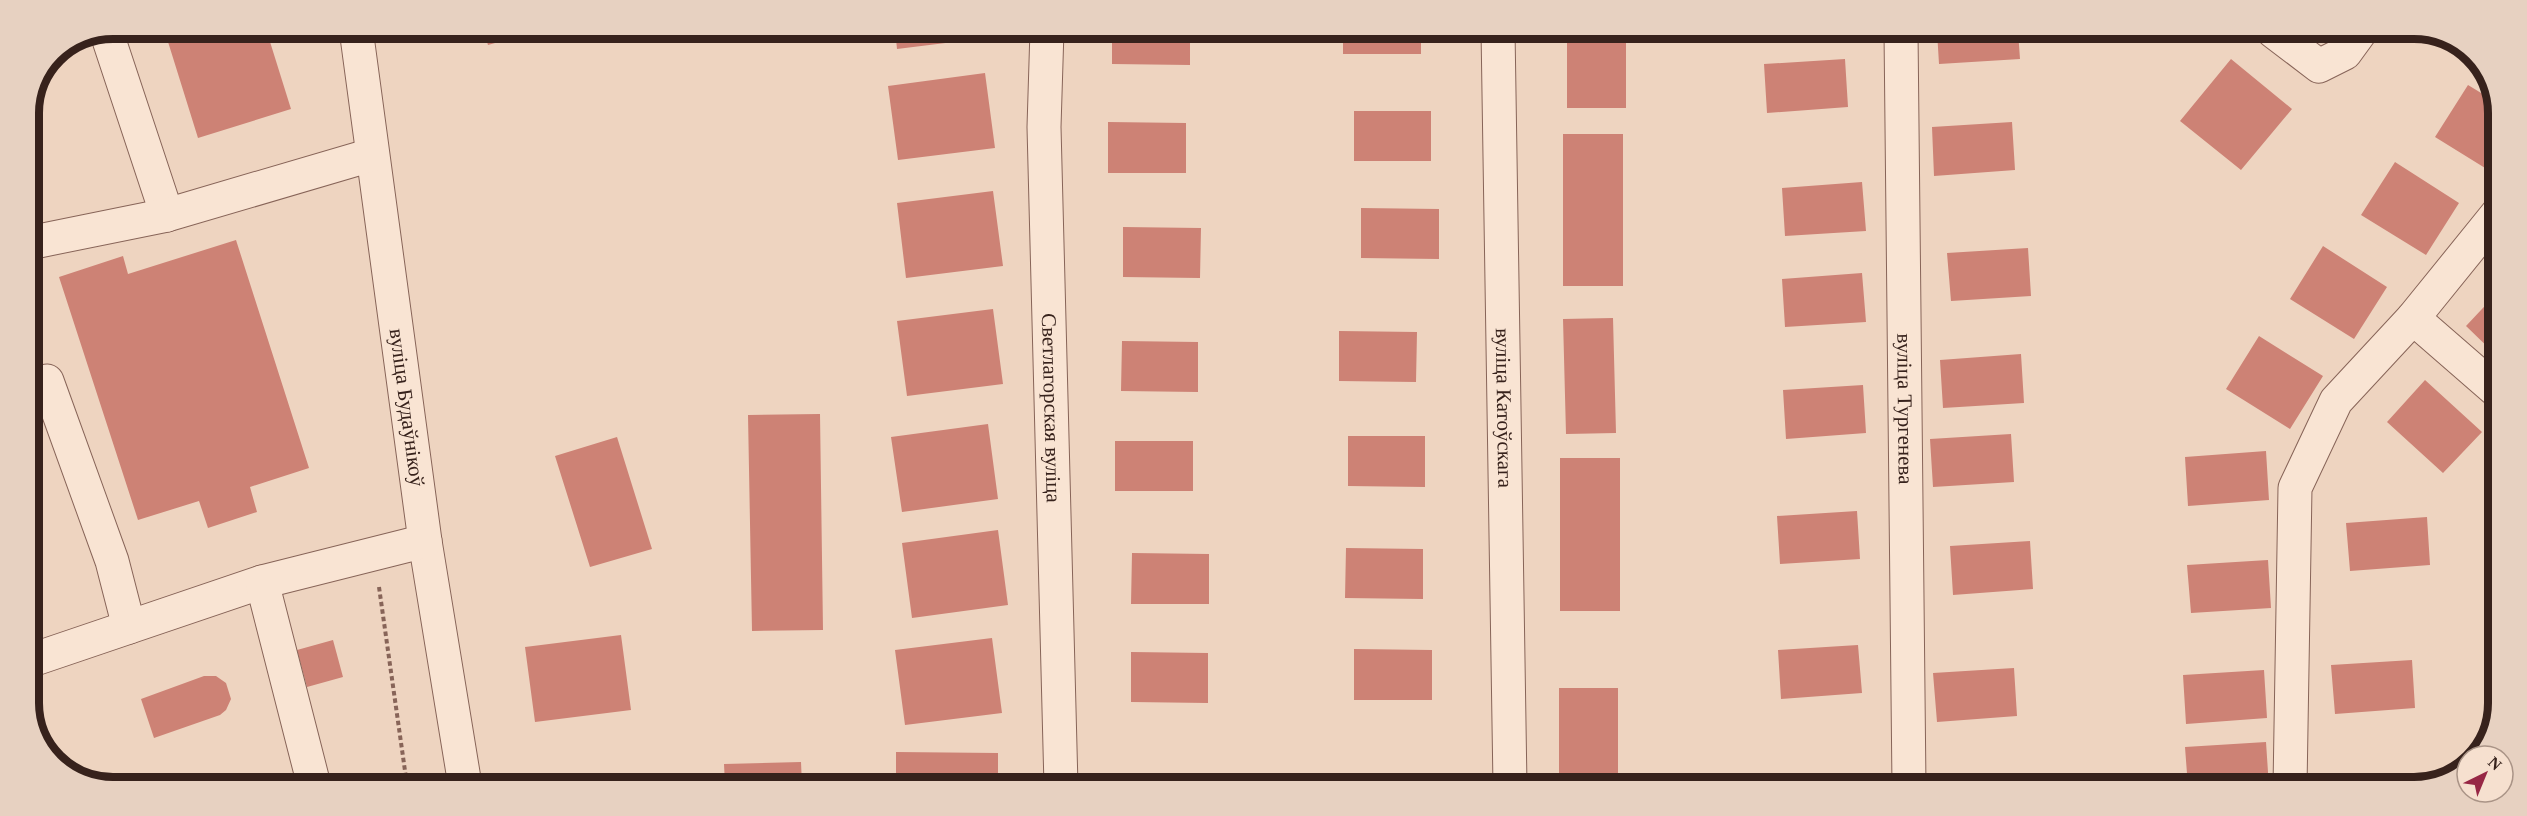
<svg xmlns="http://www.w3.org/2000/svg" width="2527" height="816" font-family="'Times New Roman',serif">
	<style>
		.building { fill: #cd8275 }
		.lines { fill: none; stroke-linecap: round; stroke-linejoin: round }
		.minor-casing { stroke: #876458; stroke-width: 35 }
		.path { stroke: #876458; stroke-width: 4; stroke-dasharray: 4.5 3; stroke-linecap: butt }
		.minor { stroke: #f9e4d3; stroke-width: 33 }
		.labels { text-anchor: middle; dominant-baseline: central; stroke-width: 6; stroke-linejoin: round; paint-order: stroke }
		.street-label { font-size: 21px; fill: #37221c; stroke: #f6e0cf }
		.rim { fill: none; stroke: #37221c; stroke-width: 8 }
	</style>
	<rect width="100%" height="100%" fill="#eed4c0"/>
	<path class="building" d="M164,29H266L291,109L198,138Z
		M483,29H540V30L488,45Z
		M895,29L993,30L994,37L897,49Z
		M1112,30H1190V65L1112,64Z
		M1343,30H1421V54H1343Z
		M1567,30H1626V108H1567Z
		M1937,31H2018L2020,59L1939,64Z
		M1845,59L1848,107L1767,113L1764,64Z
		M2231,59L2292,109L2241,170L2180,121Z
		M985,73L995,148L898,160L888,86Z
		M2468,85L2496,102L2498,107V176L2435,137Z
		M1354,111H1431V161H1354Z
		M1108,122L1186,123V173H1108Z
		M2012,122L2015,170L1934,176L1932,127Z
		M1563,134H1623V286H1563Z
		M2395,162L2459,203L2426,255L2361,215Z
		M1862,182L1866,231L1785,236L1782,188Z
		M993,191L1003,266L906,278L897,203Z
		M1361,208L1439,209V259L1361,258Z
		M1123,227L1201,228L1200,278L1123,277Z
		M236,240L309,468L250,487L257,512L208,528L199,501L138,520L59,277L123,256L128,274Z
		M2323,246L2387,287L2354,339L2290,299Z
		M2028,248L2031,296L1951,301L1947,253Z
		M1862,273L1866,322L1785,327L1782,279Z
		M2497,293V356L2466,326Z
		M993,309L1003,384L907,396L897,321Z
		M1613,318L1616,433L1566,434L1563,319Z
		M1339,331L1417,332L1416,382L1339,381Z
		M2259,336L2323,376L2290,429L2226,389Z
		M1122,341L1198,342V392L1121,391Z
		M2021,354L2024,403L1943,408L1940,360Z
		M2425,380L2482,432L2443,473L2387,422Z
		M1863,385L1866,433L1786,439L1783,390Z
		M820,414L823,630L752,631L748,415Z
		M988,424L998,499L902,512L891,437Z
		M2011,434L2014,482L1933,487L1930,439Z
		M1348,436H1425V487L1348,486Z
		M617,437L652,549L590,567L555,456Z
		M1115,441H1193V491H1115Z
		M2266,451L2269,500L2188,506L2185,457Z
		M1560,458H1620V611H1560Z
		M1857,511L1860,559L1780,564L1777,516Z
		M2427,517L2430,565L2350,571L2346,523Z
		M998,530L1008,605L912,618L902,543Z
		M2030,541L2033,589L1953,595L1950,546Z
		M1346,548L1423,549V599L1345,598Z
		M1132,553L1209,554V604H1131Z
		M2268,560L2271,608L2191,613L2187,565Z
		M621,635L631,710L535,722L525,647Z
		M992,638L1002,713L905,725L895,650Z
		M333,640L343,677L307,687L297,650Z
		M1858,645L1862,693L1781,699L1778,650Z
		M1354,649L1432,650V700H1354Z
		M1131,652L1208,653V703L1131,702Z
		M2412,660L2415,708L2335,714L2331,665Z
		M2014,668L2017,716L1937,722L1933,673Z
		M2264,670L2267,718L2186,724L2183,675Z
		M204,676H216L226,683L231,699L226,710L220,715L154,738L141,699Z
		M1559,688H1618V786H1559Z
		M2266,742L2269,787H2188L2185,747Z
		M896,752L998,753V786H896Z
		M801,762L802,785H725L724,764Z
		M621,776V785H539V777Z
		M1126,780H1204V786H1126Z
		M1352,784H1414V786H1352Z"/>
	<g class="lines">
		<g class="minor-casing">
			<g id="minor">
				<path id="s1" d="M356,29L425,541L465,785"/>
				<path id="s2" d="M1047,30L1044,127L1061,786"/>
				<path id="s3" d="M1498,30L1510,786"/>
				<path d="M106,31L167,215"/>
				<path id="s4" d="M1901,31L1909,787"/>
				<path d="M2273,31L2319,66L2345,53L2361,31"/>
				<path d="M29,243L167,215L371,155"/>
				<path d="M2413,318L2497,391"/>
				<path d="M47,381L112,561L129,627"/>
				<path d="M29,661L262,582"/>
				<path d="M314,785L262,582L425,541"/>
				<path d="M2290,787L2295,488L2336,401L2413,318L2498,213"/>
			</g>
		</g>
		<path class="path" d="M379,587L407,785
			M29,708L41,696"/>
		<use href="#minor" class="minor"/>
	</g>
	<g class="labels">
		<g class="street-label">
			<text stroke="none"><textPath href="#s1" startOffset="382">вуліца Будаўнікоў</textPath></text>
			<text stroke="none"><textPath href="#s2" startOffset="378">Светлагорская вуліца</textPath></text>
			<text stroke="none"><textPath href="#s3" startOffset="378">вуліца Катоўскага</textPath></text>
			<text stroke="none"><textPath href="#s4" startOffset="378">вуліца Тургенева</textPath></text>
		</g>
	</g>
	<path d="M0 0H2527V816H0ZM113 39H2414A74 74 0 0 1 2488 113V703A74 74 0 0 1 2414 777H113A74 74 0 0 1 39 703V113A74 74 0 0 1 113 39Z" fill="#e7d1c1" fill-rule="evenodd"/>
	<path class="rim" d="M113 39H2414A74 74 0 0 1 2488 113V703A74 74 0 0 1 2414 777H113A74 74 0 0 1 39 703V113A74 74 0 0 1 113 39Z"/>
	<g transform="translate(2485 774) rotate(43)"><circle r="28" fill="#f6e0cf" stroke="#aa9487" stroke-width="1.5"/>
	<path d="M0-4.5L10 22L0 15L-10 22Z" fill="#972745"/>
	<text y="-9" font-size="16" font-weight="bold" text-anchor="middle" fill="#37221c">N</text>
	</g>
</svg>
